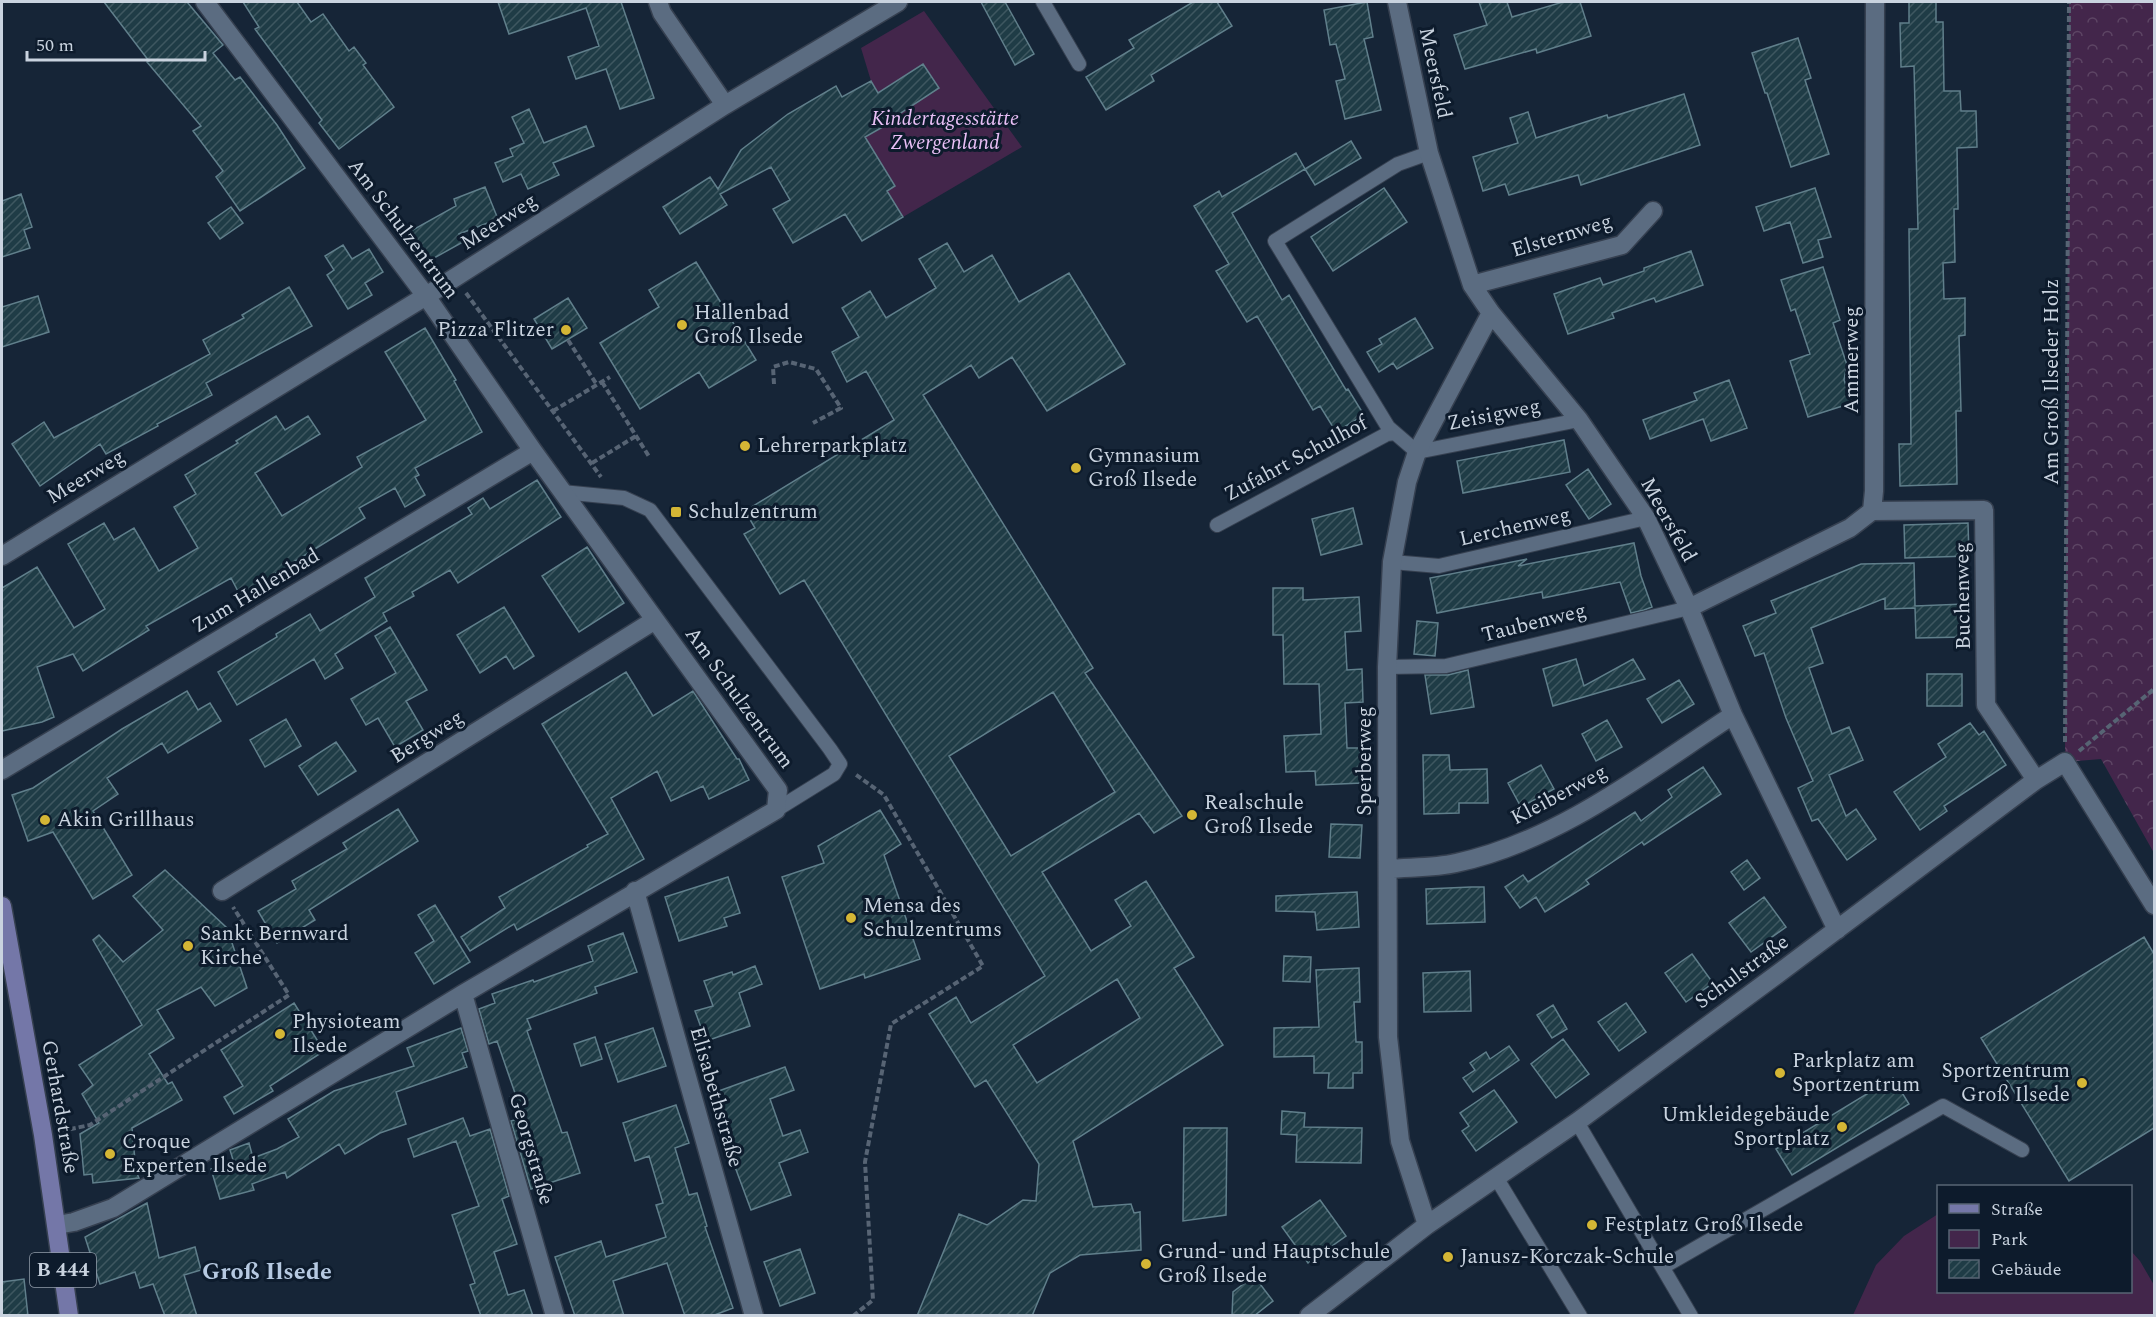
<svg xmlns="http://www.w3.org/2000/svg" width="2156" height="1317" font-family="Spectral,serif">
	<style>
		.forest { fill: url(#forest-crowns) }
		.park { fill: #43264b }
		.building { fill: url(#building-hatch); stroke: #607f8b; stroke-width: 1.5; fill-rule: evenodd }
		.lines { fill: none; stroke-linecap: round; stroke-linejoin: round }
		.service-casing { stroke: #364050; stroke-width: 16 }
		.minor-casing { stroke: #364050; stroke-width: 21 }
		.primary-casing { stroke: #364050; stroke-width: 21 }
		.path { stroke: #576474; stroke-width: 4; stroke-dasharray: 6 3; stroke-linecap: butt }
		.service { stroke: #5b6c81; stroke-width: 14 }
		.minor { stroke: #5b6c81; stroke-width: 18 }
		.primary { stroke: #7477a8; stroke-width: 18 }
		.poi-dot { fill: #d4b635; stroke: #0d1b2c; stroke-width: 2 }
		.labels { text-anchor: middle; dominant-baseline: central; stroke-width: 6; stroke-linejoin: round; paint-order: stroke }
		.shield { fill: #0d1b2c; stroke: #919ca9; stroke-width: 1.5 }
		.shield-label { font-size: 20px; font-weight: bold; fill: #c9d3df }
		.street-label { font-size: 21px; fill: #c9d3df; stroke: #0d1b2c }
		.park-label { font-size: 21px; font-style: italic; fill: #e9bff6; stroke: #0d1b2c }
		.poi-label { font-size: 21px; fill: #c9d3df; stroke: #0d1b2c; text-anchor: start }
		.quarter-label { font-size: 24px; font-weight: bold; fill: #b6c9e1; stroke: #0d1b2c }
	</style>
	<defs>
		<pattern id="forest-crowns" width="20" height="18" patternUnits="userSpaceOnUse" patternTransform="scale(1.5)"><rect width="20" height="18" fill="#43264b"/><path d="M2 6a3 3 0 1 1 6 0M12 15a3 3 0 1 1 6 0" fill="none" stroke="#5d4564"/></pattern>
		<pattern id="building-hatch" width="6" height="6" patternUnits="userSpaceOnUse" patternTransform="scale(1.5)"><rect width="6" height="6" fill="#1f3c46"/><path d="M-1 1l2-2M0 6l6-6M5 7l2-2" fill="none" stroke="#3e5760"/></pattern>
	</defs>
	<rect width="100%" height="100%" fill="#162537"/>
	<path class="forest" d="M2069,2H2154V853L2101,759L2065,762Z"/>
	<path class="park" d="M924,11L1022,147L903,217L887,191L895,186L865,137L895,120L871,81L861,48Z
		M1938,1214V1292H2130L2131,1251L2140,1261L2154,1285V1315H1853L1876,1265L1904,1236Z"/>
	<path class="building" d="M104,2H187L223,45L213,53L235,80L240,77L277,125L305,168L240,211L216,177L223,171L193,131L201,126L147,62L149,61Z
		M243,2H297L311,22L323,14L349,51L354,47L366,63L363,65L394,107L339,149L319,123L322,120L255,29L259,27Z
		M498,2H621L654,98L620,109L606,69L576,79L568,57L599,46L586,8L509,34Z
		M981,2H1005L1034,54L1015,65Z
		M1193,2H1217L1232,26L1151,75L1154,81L1106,110L1086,77L1134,48L1129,40Z
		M1367,2L1373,37L1364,39L1381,110L1345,119L1336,81L1345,79L1336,44L1330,45L1324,10Z
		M1479,2H1507L1512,17L1563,2H1580L1591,36L1537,53L1536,49L1465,69L1454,35L1487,25Z
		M1909,2H1936V22H1943L1944,91H1960L1961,111H1976L1977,147L1957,148L1958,209H1954L1955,262L1943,263L1944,299L1965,298V335L1959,336L1961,411H1956L1957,484L1900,486L1899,444H1911L1909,229H1918L1914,66L1901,67L1900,23H1909Z
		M1798,38L1811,78L1805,80L1829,154L1791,167L1767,93H1765L1752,53Z
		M923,64L939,88L893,118L895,120L865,137L895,186L887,191L903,217L862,241L845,214L793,243L773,209L790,200L771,167L720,194L727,205L680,234L663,207L710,177L718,189L741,150L788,114L836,86L842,97L871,81L878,93Z
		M1684,94L1700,145L1581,185L1578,175L1509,195L1505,184L1483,191L1473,157L1518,143L1510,118L1528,112L1536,138L1607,115L1608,118Z
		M529,109L544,143L586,126L594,146L553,163L559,175L528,189L521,174L503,182L495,163L513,156L510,149L524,143L512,117Z
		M1351,141L1361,158L1315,185L1305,169Z
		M1296,153L1305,169L1232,213L1282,300L1289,295L1346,390L1348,389L1364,415L1336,432L1320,406L1313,410L1257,316L1247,322L1216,271L1229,264L1194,206L1219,191L1222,197Z
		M485,187L498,219L459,234L463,242L425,263L409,232L456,206L454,199Z
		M1384,188L1407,222L1333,271L1311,237Z
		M1815,188L1831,237L1818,240L1823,257L1803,263L1790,222L1764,231L1756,207Z
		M21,194L32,227L24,230L30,248L2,257V201Z
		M231,207L243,223L220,239L208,223Z
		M947,243L964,272L992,255L1019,302L1069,273L1125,364L1047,411L1012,357L979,378L971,365L923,395L1093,668L1085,673L1182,816L1154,833L1139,813L1042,872L1091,951L1131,926L1115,900L1146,881L1194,957L1174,968L1223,1045L1073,1141L1093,1207L1131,1204L1134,1213L1140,1212L1141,1250L1080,1255L1050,1273L1032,1316H917L959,1214L987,1225L1023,1200L1036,1201L1039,1164L986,1080L975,1087L929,1014L956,997L971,1023L1045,976L804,580L780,594L744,534L755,528L745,511L894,420L866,371L847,382L832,352L859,337L842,308L870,291L886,318L936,288L919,259ZM1053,692L1115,792L1011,856L949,756ZM1117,979L1140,1018L1037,1083L1013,1045Z
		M343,245L352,259L369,249L383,272L365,283L372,295L348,309L327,275L334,270L325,256Z
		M1691,251L1703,285L1656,302L1654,298L1612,313L1614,318L1568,334L1554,294L1600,278L1603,285L1644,271V268Z
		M696,262L756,360L709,388L699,372L640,409L600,343L659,307L649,290Z
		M1823,267L1840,320L1833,323L1847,365L1844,380L1852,403L1808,417L1790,361L1810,354L1795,309L1791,311L1781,280Z
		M289,287L312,326L206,383L212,395L157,424L158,426L106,454L100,444L40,486L12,444L44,422L54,438L210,354L203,340L244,318L242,315Z
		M38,296L49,332L2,347V307Z
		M568,298L587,328L552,349L534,319Z
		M1415,318L1433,348L1397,369L1393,363L1379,372L1367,352L1382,344L1379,339Z
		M425,328L456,380L454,381L482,432L415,468L419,475L415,477L425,495L405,507L395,488L359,508L365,518L276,573L278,576L241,597L231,578L146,626L149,630L83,671L73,654L37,667L54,717L42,722L2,731V588L37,567L74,628L105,609L68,544L104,523L114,540L134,528L159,571L198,548L174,507L196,494L185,475L238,443L236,441L276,416L285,430L308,416L320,434L255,473L282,516L362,467L357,457L426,420L385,352Z
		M1729,380L1747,428L1711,441L1703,419L1650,439L1643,420L1697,400L1694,393Z
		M1564,440L1570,472L1463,493L1457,461Z
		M1588,469L1611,504L1589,519L1566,485Z
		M537,480L561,517L458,583L450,570L412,592L414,596L383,613L387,621L335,654L343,668L325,679L314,659L237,705L218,672L277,637L276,634L310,614L320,631L375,597L365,578L472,514L468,508L483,498L490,509Z
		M1353,508L1362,544L1321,555L1312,519Z
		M1968,523L1969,556L1905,558L1904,525Z
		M1634,543L1641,576L1652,607L1644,610L1631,613L1620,582L1543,598L1542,592L1437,613L1430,578L1527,559L1518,566Z
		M587,547L624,603L579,632L542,576Z
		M1914,563L1915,606L1964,604V637L1916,638L1915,608L1885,609V598L1811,628L1823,663L1809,668L1832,734L1849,727L1863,760L1829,775L1846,816L1856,809L1876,839L1847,860L1818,819L1812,821L1798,788L1813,781L1786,718L1764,653L1755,656L1743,626L1776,613L1771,601L1861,564Z
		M1273,588H1303V600L1359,597L1361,631L1345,632L1347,670L1362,669L1363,702L1345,703L1347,748H1360L1362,783L1316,785L1315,771L1286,772L1284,736L1321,734L1319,684H1284L1283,635H1273Z
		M504,607L534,656L514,669L506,656L480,673L457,635Z
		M1417,621L1438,623L1435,656L1414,654Z
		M390,627L427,690L406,701L423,730L395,747L378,718L366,725L351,699L396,673L375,636Z
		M1576,659L1584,686L1633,659L1645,679L1553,706L1543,669Z
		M1468,670L1474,707L1431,714L1425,675H1448Z
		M626,672L653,716L693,691L737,759H739L749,780L709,799L703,786L671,801L657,771L611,798L644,859L517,930L514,924L470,951L461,937L505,908L499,897L588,847L587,845L608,834L542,724Z
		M1927,674H1962V706H1927Z
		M1679,680L1694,704L1662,723L1647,699Z
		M187,691L198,710L210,703L221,721L168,753L162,743L107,778L118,794L93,811L132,875L93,899L53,832L28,841L12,795L33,788L122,729Z
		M286,719L301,746L265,767L250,740Z
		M1607,720L1622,747L1596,761L1582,734Z
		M1970,723L1979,735L1984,731L2006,765L1944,806L1947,811L1920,830L1894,792L1946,757L1938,744Z
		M336,742L356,771L318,795L299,766Z
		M1423,755H1449L1450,770L1487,769L1488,803H1459V813L1424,814Z
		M1541,765L1554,789L1521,807L1508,783Z
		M1703,767L1721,794L1644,845L1642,842L1586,880L1589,884L1545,912L1536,897L1520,908L1505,887L1523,875L1528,882L1635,812L1641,821L1672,797L1668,790Z
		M398,809L418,841L309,910L315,920L277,943L258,911L296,889L292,881L347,849L343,843Z
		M880,810L901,844L884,855L920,959L865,978L864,974L820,989L782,877L824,863L818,846Z
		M1331,824L1362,825L1360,858L1329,857Z
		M1747,860L1760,878L1744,890L1731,872Z
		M165,870L227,928L247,988L215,1006L201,987L157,1010L174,1038L149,1054L168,1084L172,1082L182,1100L132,1128L136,1171L139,1178L93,1183L92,1174L84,1175L80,1134L99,1123L82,1094L93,1085L79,1065L142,1025L93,940L99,935L123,962L163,930L133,896Z
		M728,877L740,913L724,918L727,926L679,941L665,897Z
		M1471,887H1484L1485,922L1427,924L1426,889Z
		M1357,892L1359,927L1317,930L1315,912L1276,911V896Z
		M1764,897L1786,927L1751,952L1729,923Z
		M435,905L470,962L434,984L415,953L434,941L418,915Z
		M623,933L637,972L595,987L597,993L527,1019L531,1029L527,1031L562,1133L567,1132L580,1173L531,1189L511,1121L518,1119L510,1097L516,1096L497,1041L489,1044L479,1009L495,1003L492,994L533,980L534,982L593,961L588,946Z
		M2144,937L2154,954V1128L2069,1181L1981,1038Z
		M1692,954L1713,983L1686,1002L1665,973Z
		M1284,956L1311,957L1310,982L1283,981Z
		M755,966L762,984L739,993L750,1026L706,1041L695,1011L713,1006L704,981L732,972L733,975Z
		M1359,968L1360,1002H1354L1356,1042H1362V1073H1353V1088H1328L1329,1073H1314V1056L1274,1057V1028L1319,1027L1316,970Z
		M1470,971L1471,1011L1424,1012L1423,973Z
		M294,1003L324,1051L270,1086L273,1091L234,1114L224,1097L243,1086L221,1050Z
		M1626,1003L1646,1032L1619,1051L1598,1022Z
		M1553,1005L1567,1029L1552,1038L1537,1015Z
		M461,1028L468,1051L462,1053L467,1067L396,1092L406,1124L380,1133L345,1154L339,1144L287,1178L285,1172L252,1184L254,1190L220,1199L211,1169L234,1163L230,1150L249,1143L253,1158L277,1149L299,1137L288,1119L334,1091L414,1066L407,1048Z
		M653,1028L666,1066L618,1082L605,1044Z
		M595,1037L602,1059L581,1066L574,1044Z
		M1563,1039L1589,1074L1556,1098L1531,1064Z
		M1509,1046L1519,1060L1473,1092L1463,1078L1475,1070L1470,1063L1486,1052L1490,1059Z
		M785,1067L794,1090L770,1099L783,1136L800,1130L808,1152L779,1163L791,1195L751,1210L731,1156L738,1154L716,1092Z
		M1893,1078L1909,1104L1792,1175L1776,1149Z
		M1494,1090L1517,1122L1476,1151L1462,1131L1469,1126L1460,1113Z
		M676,1105L689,1143L675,1148L689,1195L697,1193L707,1226L705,1227L733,1308L712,1316H685L667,1263L613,1281L624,1316H575L555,1257L601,1241L606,1257L666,1237L656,1205L663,1203L649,1156L635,1161L623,1123Z
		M1282,1111L1305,1113L1304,1127L1362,1128L1361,1163L1296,1162L1297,1135L1281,1134Z
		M463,1118L470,1136L490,1129L509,1196L502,1199L517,1244L494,1252L508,1295L524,1290L533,1316H481L470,1285L475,1283L452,1215L479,1206L456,1141L414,1157L408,1139Z
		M1184,1128H1227L1226,1215L1183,1221Z
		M1320,1200L1346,1236L1308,1263L1282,1227Z
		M147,1203L159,1258L195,1247L201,1270L184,1275L197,1316H165L153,1284L140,1288L135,1272L100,1284L85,1237Z
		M800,1249L815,1293L780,1306L764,1262Z
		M1254,1276L1273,1301L1254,1316H1232L1233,1292Z
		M24,1279L28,1316H2V1282Z"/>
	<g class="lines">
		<g class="service-casing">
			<path id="service" d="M1043,2L1079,64
				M1429,153L1398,164L1275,241L1388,427L1417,452L1579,420
				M562,492L624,498L650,510L830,749L840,764L834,774L776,810
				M1217,525L1387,434L1395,433
				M1392,562L1439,566L1646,518
				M1387,667L1446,666L1689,608
				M1577,1122L1691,1316
				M1497,1179L1580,1316
				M1663,1267L1943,1106L2022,1150"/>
		</g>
		<g class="minor-casing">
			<path id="minor" d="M658,2L662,13L725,105
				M1397,2L1429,153L1472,285L1491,313L1579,420L1646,518L1689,608L1733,715L1837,930
				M1472,285L1622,245L1653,211
				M1872,511L1984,510L1986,705L2036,780
				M2,556L426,296L725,105L898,2
				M1689,608L1850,528L1872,511L1874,491L1875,2
				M2,770L533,451
				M1388,869C1410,867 1435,868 1456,863C1559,841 1647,771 1733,715
				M222,891L655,620
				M635,891L754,1316
				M463,994L555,1316
				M57,1225L74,1222L113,1208L463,994L776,810L778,790L533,451L426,296L205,2
				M1427,1225L1400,1141L1388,1037L1387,667L1392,562L1407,482L1417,452L1491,313
				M1309,1316L1427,1225L1577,1122L1779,973L2036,780L2065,762L2154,905"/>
		</g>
		<g class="primary-casing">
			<path id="primary" d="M2,906L43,1135L69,1316"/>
		</g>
		<path class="path" d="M466,293L601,477
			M568,340L597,385
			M602,382L650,458
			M774,384L773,367L789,362L816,369L841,408L813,423
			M553,411L610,377
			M592,463L636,436
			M2065,742L2069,2
			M2079,751L2154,689
			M61,1131L90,1125L289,995L233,907
			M853,1316L873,1300L865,1162L891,1024L983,966L884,795L855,774"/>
		<use href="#service" class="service"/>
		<use href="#minor" class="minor"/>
		<use href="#primary" class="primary"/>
	</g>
	<g class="poi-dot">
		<circle cx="682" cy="325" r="6"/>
		<circle cx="566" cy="330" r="6"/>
		<circle cx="745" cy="446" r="6"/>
		<circle cx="1076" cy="468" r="6"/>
		<rect x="670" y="506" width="12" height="12" rx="3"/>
		<circle cx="1192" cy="815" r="6"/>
		<circle cx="45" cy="820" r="6"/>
		<circle cx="851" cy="918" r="6"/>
		<circle cx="188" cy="946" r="6"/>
		<circle cx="280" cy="1034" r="6"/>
		<circle cx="1780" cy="1073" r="6"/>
		<circle cx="2082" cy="1083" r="6"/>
		<circle cx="1842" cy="1127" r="6"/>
		<circle cx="110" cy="1154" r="6"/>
		<circle cx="1592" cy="1225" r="6"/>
		<circle cx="1448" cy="1257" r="6"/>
		<circle cx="1146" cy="1264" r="6"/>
	</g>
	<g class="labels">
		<rect class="shield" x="30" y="1253" width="66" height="34" rx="4.5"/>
		<g class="shield-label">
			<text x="63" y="1270">B 444</text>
		</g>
		<g class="street-label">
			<text transform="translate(1435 73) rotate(78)">Meersfeld</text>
			<text transform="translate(499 222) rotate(-33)">Meerweg</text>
			<text transform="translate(403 229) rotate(53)">Am Schulzentrum</text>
			<text transform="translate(1562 236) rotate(-17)">Elsternweg</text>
			<text transform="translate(1852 360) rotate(-90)">Ammerweg</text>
			<text transform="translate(2052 382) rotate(-90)">Am Groß Ilseder Holz</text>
			<text transform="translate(1494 415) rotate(-11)">Zeisigweg</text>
			<text transform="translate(1296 459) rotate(-28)">Zufahrt Schulhof</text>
			<text transform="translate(86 477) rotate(-31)">Meerweg</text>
			<text transform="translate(1668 520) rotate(61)">Meersfeld</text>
			<text transform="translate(1515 527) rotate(-13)">Lerchenweg</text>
			<text transform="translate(256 591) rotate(-31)">Zum Hallenbad</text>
			<text transform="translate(1963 596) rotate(-91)">Buchenweg</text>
			<text transform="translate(1534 623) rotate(-14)">Taubenweg</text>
			<text transform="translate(739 698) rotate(54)">Am Schulzentrum</text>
			<text transform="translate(427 737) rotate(-32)">Bergweg</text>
			<text transform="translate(1365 761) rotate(-90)">Sperberweg</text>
			<text transform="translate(1559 795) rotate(-28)">Kleiberweg</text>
			<text transform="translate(1742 972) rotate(-36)">Schulstraße</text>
			<text transform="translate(716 1097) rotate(74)">Elisabethstraße</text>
			<text transform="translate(60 1107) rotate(80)">Gerhardstraße</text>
			<text transform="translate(531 1149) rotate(74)">Georgstraße</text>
		</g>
		<g class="park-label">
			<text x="945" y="119">Kindertagesstätte<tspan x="945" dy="24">Zwergenland</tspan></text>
		</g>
		<g class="poi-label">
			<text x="694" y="313">Hallenbad<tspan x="694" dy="24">Groß Ilsede</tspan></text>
			<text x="554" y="330" text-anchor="end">Pizza Flitzer</text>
			<text x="757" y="446">Lehrerparkplatz</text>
			<text x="1088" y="456">Gymnasium<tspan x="1088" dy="24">Groß Ilsede</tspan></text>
			<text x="688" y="512">Schulzentrum</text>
			<text x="1204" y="803">Realschule<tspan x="1204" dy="24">Groß Ilsede</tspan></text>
			<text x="57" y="820">Akin Grillhaus</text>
			<text x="863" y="906">Mensa des<tspan x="863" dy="24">Schulzentrums</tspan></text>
			<text x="200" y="934">Sankt Bernward<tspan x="200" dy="24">Kirche</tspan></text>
			<text x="292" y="1022">Physioteam<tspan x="292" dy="24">Ilsede</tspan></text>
			<text x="1792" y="1061">Parkplatz am<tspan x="1792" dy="24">Sportzentrum</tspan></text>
			<text x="2070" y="1071" text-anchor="end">Sportzentrum<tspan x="2070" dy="24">Groß Ilsede</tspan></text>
			<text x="1830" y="1115" text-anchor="end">Umkleidegebäude<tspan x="1830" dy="24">Sportplatz</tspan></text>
			<text x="122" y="1142">Croque<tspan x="122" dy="24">Experten Ilsede</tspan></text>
			<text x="1604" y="1225">Festplatz Groß Ilsede</text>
			<text x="1158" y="1252">Grund- und Hauptschule<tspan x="1158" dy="24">Groß Ilsede</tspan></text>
			<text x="1460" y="1257">Janusz-Korczak-Schule</text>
		</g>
		<g class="quarter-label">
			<text x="267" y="1272">Groß Ilsede</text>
		</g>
	</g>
	<rect width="2156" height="1317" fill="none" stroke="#c9d3df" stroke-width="6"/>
	<rect x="1937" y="1185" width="195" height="108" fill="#0d1b2c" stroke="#586574" stroke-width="1.5"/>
	<rect x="1949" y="1204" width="30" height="9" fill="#7477a8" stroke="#586574" stroke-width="1.5"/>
	<text x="1991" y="1215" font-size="18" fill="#c9d3df">Straße</text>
	<rect x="1949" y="1230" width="30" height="18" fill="#43264b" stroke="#586574" stroke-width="1.5"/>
	<text x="1991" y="1245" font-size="18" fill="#c9d3df">Park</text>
	<rect x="1949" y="1260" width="30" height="18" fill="url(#building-hatch)" stroke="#586574" stroke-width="1.5"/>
	<text x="1991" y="1275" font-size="18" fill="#c9d3df">Gebäude</text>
	<path d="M27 51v9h178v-9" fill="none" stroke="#c9d3df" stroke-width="3"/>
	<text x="36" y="51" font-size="18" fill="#c9d3df" stroke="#0d1b2c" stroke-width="4.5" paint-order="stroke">50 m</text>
</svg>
